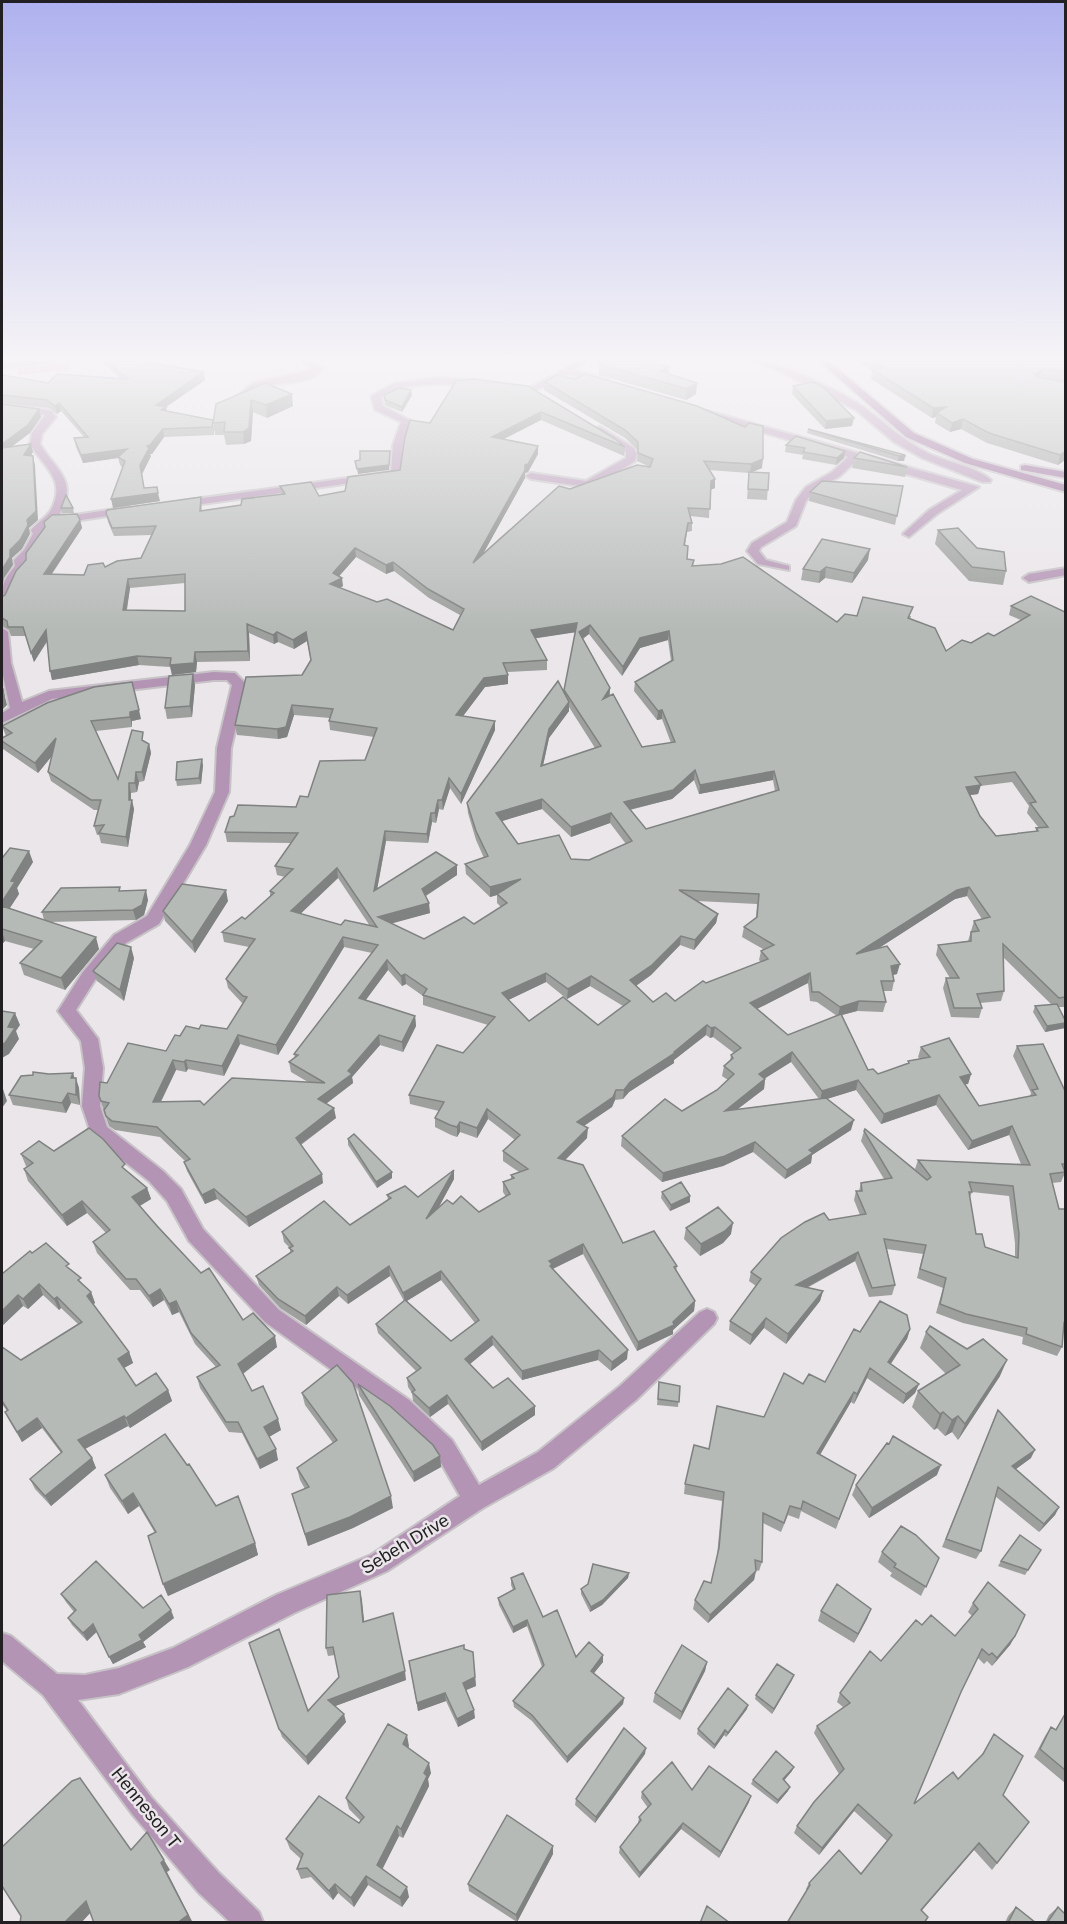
<svg xmlns="http://www.w3.org/2000/svg" width="1067" height="1924" font-family="Helvetica,sans-serif">
	<style>
		.green { fill: #d6a2d6 }
		.lines { fill: none; stroke-linecap: round; stroke-linejoin: round }
		.minor-casing { stroke: #c6c2c6; stroke-width: 4 }
		.secondary-casing { stroke: #c6c2c6; stroke-width: 4 }
		.minor { fill: #b494b4; fill-rule: evenodd }
		.secondary { fill: #996b9a; fill-rule: evenodd }
		.wall { fill: #9da09d; fill-rule: evenodd }
		.shaded-wall { fill: #7f8280 }
		.building { fill: #b6bab7; stroke: #7f8280; stroke-width: 1.5; fill-rule: evenodd }
		.labels { text-anchor: middle; dominant-baseline: central; stroke-width: 5; stroke-linejoin: round; paint-order: stroke }
		.near-street-label { font-size: 18px; fill: #222022; stroke: #eae6ea }
	</style>
	<rect width="100%" height="100%" fill="#eae6ea"/>
	<path class="green" d="M70,361L71,370L18,375V365Z"/>
	<g class="lines">
		<g class="minor-casing">
			<path id="minor" d="M30,360L54,361L49,364L2,368V362Z
				M300,360H310L323,368C313,386 278,381 261,387C253,390 245,399 238,404L230,402L253,383L312,370Z
				M576,360H586L575,370L609,380L604,383L569,374L535,391L527,389L565,369Z
				M751,360C774,359 845,393 865,408C886,424 904,441 928,453C946,462 977,467 991,480L990,482H982L922,458L894,442L856,410L781,372Z
				M438,378L476,380L481,383L476,386C444,384 410,380 381,397L383,406L411,421L403,445L400,476L181,507L176,504L181,501L391,472L393,445L401,422L375,410L371,396L395,383Z
				M2,404L49,410L52,411L56,417L42,434L40,444C56,471 79,480 59,515L68,516L128,507L134,510L128,513L68,522L53,521L43,530L45,534L33,554L26,561L27,567L17,579L8,600L2,604C0,588 4,579 15,566L14,560L24,550L33,534L31,530C37,523 47,517 51,510C67,479 44,468 30,444L32,433L45,415L2,410Z
				M702,411H708L979,487L937,514L909,537L903,534L905,532L929,510L962,490L857,460L840,476L814,491L806,501L796,526L761,547L759,551L766,560L789,566V570L758,564L747,551L752,543L787,522L796,500L806,487L832,472L848,457L702,415Z
				M600,427L634,448L637,454L635,461L607,479L587,487L531,479L526,476L531,473L586,481L626,458V452L596,432V428Z
				M1066,568V575L1029,582L1023,578L1029,574Z
				M2,628L8,632L11,663L22,702L49,691L214,672L235,673L246,684L231,748L229,792L206,845L159,924L126,943L95,980L76,1010L98,1039L103,1068L100,1106L107,1127L163,1171L181,1189L203,1229L279,1310L409,1400L452,1440L479,1485L538,1452L620,1386L700,1312L707,1309L714,1312L717,1318L714,1324L636,1400L554,1468L483,1508L387,1571L294,1613L188,1667L119,1694L78,1700L151,1797L219,1873L259,1912L263,1922H230L199,1893L133,1815L43,1695L2,1661V1633L11,1636L57,1674L85,1675L119,1668L173,1648L276,1595L371,1555L460,1496L436,1454L393,1414L265,1322L189,1241L167,1201L149,1181L92,1136L82,1106L85,1068L81,1041L58,1011L83,972L114,935L147,916L190,845L215,792L217,748L232,685L227,680H214L52,699L2,723V713L10,708L2,671Z"/>
		</g>
		<g class="secondary-casing">
			<path id="secondary" d="M818,360H827L914,433L973,459L1066,485V492L965,463L906,437Z
				M1025,465L1066,472V478L1021,470V466Z"/>
		</g>
		<use href="#minor" class="minor"/>
		<use href="#secondary" class="secondary"/>
	</g>
	<path class="wall" d="M99,360H133L203,372L205,380L166,407L167,411L213,420L214,428V435L164,437L152,454H150L151,456L142,474L144,488L160,501L113,508L122,467L120,465L118,458L83,463L76,447L74,438L84,437L61,411L57,414L49,408L2,403V375L48,383L120,378L100,361Z
		M594,360H645L668,374L697,383L696,394L686,400L599,375V364L601,363Z
		M855,360H1065V460L1058,465L987,443L961,429L950,432L935,423L936,417L932,418L871,379L872,371Z
		M474,379L625,447L624,456L541,420L504,439L538,446V454L528,472L525,473V478L483,554L570,489L650,467L637,461L638,450L625,438L544,390L545,382L762,468L752,472L769,473L767,500L747,499L749,473L709,470L715,488L710,490L709,518L690,516L692,523V531L687,532L685,546L687,559L694,560L693,566L837,622L857,616H911L910,619L946,651L994,636L1021,620L1009,615L1011,606L1065,612V1007H1058L1065,1028L1045,1032L1033,1012L1035,1006L1052,1005L1003,957L1004,991L1001,1001L980,1003L982,1008L979,1018L951,1017L943,988L946,978H950L936,955L938,945L968,941L974,921L982,919L967,896L955,899L879,948L897,974L893,975L894,981L892,991H883L886,1002L883,1012L857,1011L842,1015L868,1070L878,1074L908,1064V1061L920,1059L918,1057L921,1047L971,1074L968,1084H965L979,1106L1030,1096L1031,1093L1013,1056L1017,1046L1065,1091V1173L1061,1182L1052,1183L1059,1209H1065V1327L1063,1332L1062,1347L1057,1356L1022,1344L1023,1337L963,1323L936,1313L943,1288L917,1278L923,1254L887,1249L895,1285L892,1295L869,1297L855,1261L807,1288L823,1291L820,1301L786,1344L764,1328L750,1345L729,1330L730,1321L756,1286L749,1281L751,1272L829,1220L860,1215L854,1200L856,1191H859L861,1183L884,1179L861,1141L864,1131L915,1169L918,1160L1021,1164L1009,1135L968,1150L936,1105L881,1124L856,1090L827,1099L851,1130L812,1155L811,1163L785,1179L753,1152L723,1166L662,1182L621,1146L622,1136L682,1111L717,1090L728,1080L722,1076L724,1066L730,1061L731,1055L734,1053L713,1037L710,1038L706,1035L674,1060V1063L629,1092L623,1099L615,1100L612,1107L584,1126L587,1138L565,1160L623,1243L677,1266L676,1272L695,1301L694,1311L673,1330V1334L637,1351L583,1254L553,1269L627,1359L611,1371L598,1360L522,1380L493,1345L470,1364L493,1388L535,1415L482,1451L448,1404L430,1417L413,1401L412,1393L408,1387L407,1378L416,1371L378,1333L376,1324L404,1301L390,1276L348,1304L339,1296L306,1325L280,1308L259,1285L256,1276L290,1252V1248L284,1242L282,1232L350,1225L388,1200L387,1195L418,1197L454,1179L438,1208L453,1204L479,1212L506,1197L503,1192V1182L511,1179V1175L519,1172L503,1161V1151L515,1140L488,1119L477,1138L460,1132L457,1137L451,1135L435,1127V1118L439,1111L410,1104L409,1095L463,1053L488,1025L423,1005V996L406,984L402,986L388,970L365,1000L415,1016L416,1026L403,1052L380,1045L352,1077L353,1083L326,1104L336,1118L301,1145L323,1183L249,1227L217,1199L205,1204L187,1171L184,1162L185,1161L160,1137L115,1130L109,1126L99,1096L107,1083L166,1051L180,1036L199,1029H227L243,1004L228,988L226,979L249,947L224,942L222,932L245,919L270,896V891L285,877L277,875L275,866L291,843L227,842L225,832L234,816L296,807L308,797L365,760L374,737L330,730L329,721L330,718L294,715L287,737L278,739L237,735L235,725L302,675L311,661L307,641L294,649L278,642L274,644L249,633L250,661L197,662L196,672L172,675L170,667L139,665L52,680L47,642L34,662L26,636H11L9,630L2,626V627V597L5,595L80,520L82,528L52,574L84,575L105,567L141,558L152,535L114,536L108,522L106,513L201,497L202,511L241,505L281,494L280,486L319,496L345,491L400,470L430,423ZM356,557L386,574L394,571L429,598L460,615L453,630L340,588L343,586L339,576ZM185,583V611L127,610L130,588ZM575,632L564,693L467,803L468,813L476,840L484,858L465,864L466,874L490,897L497,895V903L501,907L474,924L424,939L391,923L430,913L426,896L457,875V865L377,889L386,841L428,843L432,822L436,823L439,809L443,810L450,788L461,804L495,730L463,716L485,687L508,684L506,672L547,670V660L535,638ZM589,634L622,676L640,648L668,640L671,661L635,682L634,691L657,720L662,719L671,743L642,747L610,696V688L583,639ZM569,707L595,748L543,765L549,738L569,711ZM694,780L699,794L773,780L775,791L646,829L630,810L672,799ZM1012,782L1029,806L1027,813L1039,828H1036V832L996,836L980,816L970,795L978,794L980,786ZM542,809L571,837L610,823L626,844L589,860L571,859L518,844L501,821ZM338,878L370,926L341,925L300,914ZM697,901L757,904L756,918L744,927L742,937L763,949L761,951L759,960L761,962L706,983L675,1001L653,1002L636,986L651,975L680,945L694,950L716,923L718,914ZM344,947L372,953L294,1054L295,1058L289,1062L291,1072L308,1082L204,1105L161,1102L176,1070L186,1072L188,1069L224,1076L240,1044L278,1055ZM546,982L567,999L590,986L623,1006L598,1025L529,1021L508,1000ZM808,983L810,1001L817,1002L837,1016L788,1035L757,1009ZM791,1062L819,1099L738,1109L764,1089L765,1079H764ZM972,1192L1009,1196L1015,1243V1257L985,1247L976,1234L970,1197ZM441,1280L475,1323L451,1341L407,1301Z
		M265,383L293,406L267,418L253,412L251,441L244,444L226,445L224,435H215L213,423Z
		M793,386L852,426L825,429L792,394Z
		M384,395H412L402,412L385,405Z
		M808,429L905,455L904,461H898L807,433Z
		M786,445L845,451L844,458L836,465L802,459L803,455L785,452Z
		M854,458L907,467L905,477L852,468Z
		M903,486L895,525L809,501L810,492Z
		M61,508H73L74,513H62Z
		M938,530L1006,571L1003,585L969,581L935,544Z
		M868,560L852,583L825,578L819,583L801,580L803,569Z
		M195,685L192,717L167,719L165,708Z
		M47,703L141,719L132,721V727L96,731L118,779L145,742L149,744L151,753L144,781L139,782L137,792L131,793V800L134,809L128,847L101,843L99,835H97L94,826L98,810H94L51,781L48,772L52,756L38,773L3,749L2,738L6,736L2,726Z
		M203,765L201,784L177,786L176,780Z
		M2,857L33,862L17,888L19,894L9,909L44,920L42,912L121,891L148,900L144,915L136,920L49,922L99,949L65,990L24,975L20,963L34,949L5,941L2,944Z
		M228,901L195,953L165,921L163,911Z
		M134,958L124,1001L97,981L93,971Z
		M75,1078L79,1088L80,1105L71,1103L66,1113L13,1105L9,1095Z
		M348,1139L392,1172V1178L377,1188L348,1145Z
		M54,1151L127,1171L147,1188L151,1199L140,1206L243,1320L277,1347L243,1374L252,1391L281,1430L269,1437L278,1460L260,1469L242,1433L229,1432L200,1388L197,1377L216,1367L195,1344L179,1312L172,1315L164,1300L153,1307L140,1290H130L97,1253L93,1242L106,1233L87,1213L67,1226L28,1181L24,1169L27,1167L26,1166L21,1154Z
		M662,1192L690,1202L670,1211L661,1198Z
		M686,1228L731,1234L723,1243L700,1256L684,1239Z
		M32,1253L72,1270L83,1285L91,1292L95,1303L93,1304L129,1352L133,1363L124,1368L136,1386L168,1390L172,1401L130,1428L128,1426L85,1449L92,1458L96,1468L51,1506L35,1489L30,1479L61,1453L42,1428L22,1442L10,1422L5,1412L7,1411L2,1404V1347L21,1360L78,1324L61,1308L59,1310L43,1295L28,1309L23,1306L2,1326V1274Z
		M910,1329L907,1339L891,1364L919,1384L915,1393L903,1404L867,1378L854,1404L851,1402L820,1455L856,1475L836,1529L801,1511L799,1519L788,1515L781,1532L763,1523L762,1562L759,1571L756,1570L754,1580L708,1623L693,1609L695,1600L711,1583L717,1556L722,1501L684,1494L685,1484L709,1449L764,1417L803,1384L825,1382L860,1332Z
		M926,1332L1000,1376L958,1440L952,1432L945,1436L937,1428L934,1430L912,1407L918,1391L946,1374L920,1348Z
		M659,1382L680,1386L678,1407L657,1405Z
		M358,1384L440,1456L441,1467L414,1482L359,1395Z
		M302,1393L393,1508L353,1528L308,1546L292,1494L305,1489L300,1480L297,1468L333,1443L305,1405Z
		M994,1419L1031,1458L1016,1469L1059,1507L1055,1515L1039,1532L995,1496L981,1551L976,1559L942,1547Z
		M105,1475L216,1506L255,1543L258,1555L168,1596L163,1584L155,1533L139,1506L128,1514L110,1488Z
		M937,1475L869,1518L852,1495L856,1485Z
		M1041,1550L1025,1575L998,1566L1001,1561Z
		M882,1552L939,1558L921,1596L890,1576L892,1573L878,1562Z
		M629,1573L628,1578L602,1605L590,1612L581,1594V1589Z
		M511,1578L576,1657L603,1655V1662L593,1674L624,1698L623,1704L567,1763L532,1721L514,1707L513,1701L542,1667L527,1626L513,1633L499,1605L498,1598L513,1590L511,1585Z
		M360,1591L364,1621L406,1680L335,1706L346,1722L308,1765L282,1737L249,1643L308,1711L339,1677L335,1655L328,1656L326,1648Z
		M61,1594L143,1608L174,1618L143,1642L146,1647L113,1664L97,1632L87,1641L72,1625L68,1618L74,1612L66,1602Z
		M973,1603L1015,1636L1010,1645L992,1666L987,1661L984,1664L978,1658L961,1692L914,1804L958,1779L981,1756L994,1734L1003,1795L1029,1822L992,1870L974,1850L807,1891L806,1889L809,1883L861,1874L887,1841L854,1811L819,1855L794,1833L797,1826L839,1774L814,1733L817,1726L843,1707L837,1702L840,1693L881,1661L922,1625L955,1636L972,1616L968,1612Z
		M871,1609L867,1619L854,1643L818,1621L821,1611Z
		M464,1649L473,1652L476,1686L466,1690L475,1718L458,1727L446,1701L418,1711L409,1661Z
		M707,1662L705,1671L680,1720L653,1702L655,1693Z
		M792,1680L772,1714L755,1699L756,1695Z
		M747,1709L726,1737L724,1735L714,1749L697,1734L698,1729Z
		M1065,1714V1783L1034,1757L1045,1736L1051,1727L1055,1730Z
		M409,1746L408,1748L431,1773L428,1779L429,1786L403,1838L399,1836L382,1869L409,1897L402,1907L368,1885L354,1907L338,1893L333,1900L311,1877L301,1879L297,1869L301,1859L290,1849L286,1839L359,1823L361,1821L349,1809L346,1798Z
		M645,1754L595,1823L575,1805L576,1799Z
		M792,1771L784,1780L788,1791L777,1804L751,1784L753,1780Z
		M692,1790L749,1802L719,1858L681,1829L639,1878L619,1853L620,1847L638,1824L639,1817L648,1808L641,1798L642,1792Z
		M553,1854L517,1922L469,1891L468,1884Z
		M1016,1907L1036,1923H1005L1008,1916Z
		M1058,1907L1065,1923H1045L1049,1915Z"/>
	<path class="shaded-wall" d="M669,367L668,378L660,371Z
		M1043,369L1040,378L1033,383L1035,374Z
		M203,372L205,380L166,407L167,415L156,405Z
		M697,383L696,394L686,400L687,389Z
		M411,390L412,395L402,412V407Z
		M292,394L293,406L267,418L266,405Z
		M251,400L253,412L251,441L244,444L243,432Z
		M59,403L61,411L57,414L55,406Z
		M946,407L937,413L936,417L932,418L933,408Z
		M39,409L41,417L30,433L2,454V444Z
		M541,412V420L492,445V437Z
		M854,418L852,426L825,429L826,421Z
		M963,419L961,429L950,432L952,423Z
		M163,429L164,437L152,454H150L151,456L142,474L145,495L158,493L160,501L113,508L111,499L140,465L147,446Z
		M31,444L33,452L27,463L24,455Z
		M538,446V454L528,472L525,473V478L473,572V563L525,465Z
		M127,449L118,457V458L83,463L81,455Z
		M390,451L389,470L358,474L357,469Z
		M845,451L844,458L836,465L837,458Z
		M1065,452V460L1058,465L1060,455Z
		M33,456L35,465L38,520L29,528L30,534L22,549L12,558L13,565L4,578L2,590V570L10,550L27,520Z
		M899,456H905L904,461H898Z
		M763,459L762,468L750,473L751,464Z
		M715,479V488L710,490L711,481Z
		M80,520L82,528L46,582L44,574Z
		M355,548L356,557L334,582L333,573Z
		M870,549L868,560L852,583L854,573Z
		M393,562L394,571L386,574V565Z
		M826,567L825,578L819,583L820,572Z
		M342,578L343,586L331,593L330,584Z
		M128,579L130,588L125,619L123,610Z
		M577,623V632L531,639V630Z
		M247,624L249,633L250,661L248,651Z
		M590,625L589,634L579,641V632Z
		M46,630L48,639L34,662L31,653Z
		M669,631L668,640L640,648L622,676L623,667L640,638Z
		M277,632L278,642L274,644L273,635Z
		M306,632L307,641L294,649L293,640Z
		M195,652L197,662L196,672L172,675L170,665Z
		M137,656L139,665L52,680L50,671Z
		M193,674L195,685L192,717L190,706Z
		M508,675V684L485,687L457,724L456,715L484,678Z
		M610,688L609,697L603,699Z
		M3,689L7,705L2,710V698Z
		M569,702V711L549,738L541,775V766L549,729Z
		M292,705L294,715L287,737L278,739L277,729Z
		M139,710L141,719L132,721V727L130,717V712Z
		M662,710V719L657,720L658,711Z
		M495,721V730L461,804V794Z
		M56,738L59,747L38,773L35,763Z
		M149,744L151,753L144,781L142,772Z
		M202,759L203,765L201,784L199,778Z
		M695,770L694,780L672,799L624,811V802Z
		M774,771L773,780L699,794L700,785Z
		M136,772L139,782L137,792L135,783Z
		M449,778L450,788L443,810L442,800Z
		M129,783L131,793V802L132,800L134,809L128,847L126,837L129,800Z
		M981,785L978,794L964,796L966,787Z
		M542,799V809L496,823V813Z
		M438,800L439,809L436,823L435,813Z
		M431,813L432,822L428,843L427,834Z
		M611,813L610,823L571,837V827Z
		M385,831L386,841L375,901L374,891Z
		M29,851L33,862L17,888L19,894L4,917L2,911V902L11,881Z
		M457,865V875L422,898V889Z
		M337,868L338,878L293,921L291,911Z
		M521,879V888L490,897V887Z
		M969,887L967,896L955,899L854,964L856,954L957,890Z
		M146,890L148,900L144,915L136,920L133,910Z
		M226,890L228,901L195,953L192,942Z
		M429,903L430,913L379,927L378,917Z
		M718,914L716,923L694,950L695,940Z
		M2,931L5,941L2,944Z
		M681,936L680,945L651,975L630,990V980Z
		M96,937L99,949L65,990L61,978Z
		M343,937L344,947L278,1055L276,1045Z
		M131,947L134,958L124,1001L120,990Z
		M387,960L388,970L360,1008L359,998Z
		M900,964L897,974L888,976L891,966Z
		M546,973V982L502,1003V993Z
		M810,973L808,983L749,1013L750,1003Z
		M405,974L406,984L402,986L401,976Z
		M591,976L590,986L567,999L568,989Z
		M859,1001L857,1011L838,1016L840,1007Z
		M15,1013L20,1025L16,1031L19,1039L9,1054L2,1058V1044L8,1027Z
		M415,1016L416,1026L403,1052L402,1042Z
		M1065,1023V1028L1045,1032L1047,1026Z
		M707,1025L706,1035L674,1060V1063L629,1092L623,1099L624,1090L630,1082L674,1052Z
		M715,1027L713,1037L710,1038L711,1028Z
		M238,1035L240,1044L224,1076L222,1066Z
		M379,1035L380,1045L352,1077L353,1083L319,1109L318,1099Z
		M792,1052L791,1062L757,1083L759,1074Z
		M173,1060L176,1070L156,1111L153,1102Z
		M186,1060L188,1069L186,1072L184,1062Z
		M73,1073L76,1082V1078L79,1088L80,1105L71,1078Z
		M971,1074L968,1084L957,1086L960,1077Z
		M765,1079L764,1089L723,1120L725,1111Z
		M858,1080L856,1090L820,1101L822,1091Z
		M3,1089L7,1101L2,1108V1090Z
		M616,1090L615,1100L612,1107L576,1131L577,1122Z
		M68,1093L71,1103L66,1113L62,1103Z
		M939,1095L936,1105L881,1124L884,1114Z
		M334,1108L336,1118L297,1147L296,1138Z
		M487,1109L488,1119L477,1138V1128Z
		M854,1120L851,1130L812,1155L811,1163L785,1179L787,1170L809,1150Z
		M460,1122V1132L457,1137V1127Z
		M1012,1126L1009,1135L968,1150L972,1141Z
		M588,1128L587,1138L557,1168L558,1158Z
		M755,1142L753,1152L723,1166L662,1182L663,1173Z
		M454,1170V1179L427,1229L426,1219Z
		M392,1172V1178L377,1188L376,1182Z
		M322,1174L323,1183L249,1227L246,1217Z
		M147,1188L151,1199L136,1208L132,1197Z
		M214,1189L217,1199L205,1204L202,1195Z
		M690,1196V1202L670,1211L671,1205Z
		M82,1201L87,1213L67,1226L62,1215Z
		M733,1223L731,1234L723,1243L700,1256L701,1244Z
		M583,1244V1254L552,1269V1274L549,1261Z
		M858,1252L855,1261L794,1294L796,1285Z
		M389,1266L390,1276L348,1304L347,1295Z
		M441,1271V1280L405,1302L403,1293Z
		M39,1284L43,1295L28,1309L23,1299Z
		M337,1287L339,1296L306,1325L305,1316Z
		M160,1289L164,1300L153,1307L149,1296Z
		M823,1291L820,1301L786,1344L788,1334Z
		M91,1292L95,1303L91,1306L87,1296Z
		M18,1295L23,1306L2,1326V1311Z
		M57,1297L61,1308L59,1310L54,1299Z
		M176,1301L179,1312L172,1315L169,1304Z
		M695,1301L694,1311L673,1330V1334L637,1351L638,1342Z
		M766,1318L764,1328L750,1345L752,1335Z
		M910,1329L907,1339L885,1372L888,1362Z
		M275,1336L277,1347L241,1375L238,1364Z
		M492,1336L493,1345L465,1368V1359Z
		M599,1350L598,1360L522,1380V1371Z
		M628,1350L627,1359L611,1371L612,1362Z
		M129,1352L133,1363L122,1369L118,1359Z
		M1007,1360L1000,1376L958,1440L965,1424Z
		M870,1368L867,1378L854,1404L857,1394Z
		M919,1384L915,1393L903,1404L906,1394Z
		M168,1390L172,1401L130,1428L126,1418Z
		M854,1392L851,1402L815,1463L817,1453Z
		M447,1395L448,1404L430,1417L429,1408Z
		M535,1406V1415L482,1451L481,1442Z
		M943,1412L937,1428L934,1430L940,1414Z
		M124,1416L128,1426L83,1450L78,1440Z
		M958,1416L952,1432L945,1436L952,1420Z
		M37,1418L42,1428L22,1442L17,1432Z
		M278,1419L281,1430L267,1438L264,1427Z
		M276,1449L278,1460L260,1469L257,1459Z
		M1035,1450L1031,1458L1008,1475L1012,1466Z
		M440,1456L441,1467L414,1482L413,1472Z
		M92,1458L96,1468L51,1506L45,1496Z
		M941,1465L937,1475L869,1518L872,1508Z
		M133,1493L139,1506L128,1514L122,1501Z
		M391,1496L393,1508L353,1528L308,1546L305,1534Z
		M1059,1507L1055,1515L1039,1532L1044,1524Z
		M255,1543L258,1555L168,1596L163,1584Z
		M756,1571L754,1580L708,1623L710,1615Z
		M629,1573L628,1578L602,1605L590,1612L591,1607Z
		M360,1591L362,1600L365,1630L363,1622Z
		M871,1609L867,1619L854,1643L858,1634Z
		M171,1610L174,1618L143,1642L139,1635Z
		M527,1620V1626L513,1633V1627Z
		M93,1624L97,1631L87,1641L83,1633Z
		M1015,1636L1010,1645L992,1666L997,1658Z
		M142,1640L146,1647L113,1664L109,1657Z
		M603,1655V1662L590,1678L591,1671Z
		M707,1662L705,1671L680,1720L682,1712Z
		M405,1671L406,1680L330,1708L328,1700Z
		M794,1675L792,1680L772,1714L774,1709Z
		M475,1677L476,1686L464,1691L463,1683Z
		M445,1693L446,1701L418,1711L417,1703Z
		M624,1698L623,1704L567,1763V1757Z
		M748,1705L747,1709L726,1737L728,1733Z
		M474,1710L475,1718L458,1727L457,1719Z
		M344,1714L346,1722L308,1765L306,1757Z
		M725,1730L724,1735L714,1749L715,1745Z
		M407,1735L409,1746L405,1754L403,1744Z
		M646,1748L645,1754L595,1823L596,1817Z
		M429,1763L431,1773L428,1779L429,1786L403,1838L401,1829Z
		M794,1767L792,1771L782,1783L783,1779Z
		M790,1787L788,1791L777,1804L778,1800Z
		M751,1796L749,1802L719,1858L721,1852Z
		M858,1804L854,1811L819,1855L822,1848Z
		M683,1823L681,1829L639,1878L640,1873Z
		M397,1826L399,1836L380,1874L377,1865Z
		M147,1832L170,1870L167,1872L193,1923H177L161,1863Z
		M979,1843L974,1850L917,1916L921,1910Z
		M553,1846V1854L517,1922L516,1915Z
		M366,1876L368,1885L354,1907L351,1898Z
		M335,1884L338,1893L333,1900L329,1891Z
		M407,1887L409,1897L402,1907L400,1898Z
		M86,1901L93,1910L81,1923H64Z"/>
	<path class="building" d="M105,360H133L203,372L156,405L166,407L161,410L213,420L212,427L163,429L150,445L147,446L149,448L140,465L144,488L157,487L158,493L111,499L125,461L118,457L127,449L81,455L74,438L88,437L59,403L55,406L47,400L2,395V375L48,383L57,374L128,379Z
		M607,360H645L669,367L660,371L697,383L687,389L599,364Z
		M870,360H1065V372L1043,369L1035,374L1038,377L1065,382V452L1060,455L989,433L963,419L952,423L937,413L946,407L933,408L873,370L883,368Z
		M586,374L697,406L745,427L749,423L763,426V459L751,464L704,461L715,479L711,481L710,509L688,508L692,523H688L684,545L688,546L687,559L694,560L692,566L721,564L743,557L837,622L845,614L857,616L863,597L913,607L908,618L935,628L946,651L962,640L971,643L988,633L994,636L1030,615L1011,606L1031,596L1065,612V997L1059,998L1003,944L1004,991L977,994L982,1008H954L946,978H959L938,945L971,941V932L979,931L974,921L990,917L969,887L957,890L856,954L887,946L900,964L891,966L894,981H881L886,1002L859,1001L840,1007L819,992H812L810,973L750,1003L788,1035L841,1014L868,1070L873,1069L878,1074L909,1063L908,1061L930,1057L921,1047L949,1038L971,1074L960,1077L979,1106L1036,1095L1032,1090L1038,1089L1017,1046L1043,1044L1065,1091V1164H1062L1065,1172L1050,1174L1059,1209H1065V1324L1064,1323L1062,1347L1026,1334L1027,1328L966,1314L940,1304L946,1278L920,1269L926,1245L884,1239L895,1285L872,1288L858,1252L796,1285L823,1291L788,1334L766,1318L752,1335L730,1321L761,1279L751,1272L781,1238L805,1222L824,1213L829,1220L866,1214L856,1191H862L861,1183L892,1178L864,1131L865,1129L927,1180L931,1177L918,1160L1030,1165L1012,1126L972,1141L939,1095L884,1114L858,1080L822,1091L792,1052L759,1074L765,1079L725,1111L826,1098L854,1120L809,1150L813,1153L787,1170L755,1142L725,1156L663,1173L622,1136L665,1099L682,1111L717,1090L734,1074L724,1066L733,1058L731,1055L741,1048L715,1027L711,1028L707,1025L674,1052L675,1053L630,1082L624,1090H616L613,1097L577,1122L588,1128L558,1158L583,1165L623,1243L654,1231L677,1266L674,1267L695,1301L673,1322L674,1325L638,1342L583,1244L549,1261L552,1264L550,1266L628,1350L612,1362L599,1350L522,1371L492,1336L465,1359L493,1388L508,1378L535,1406L481,1442L447,1395L429,1408L412,1392L415,1390L407,1378L421,1368L376,1324L405,1300L451,1341L479,1320L441,1271L403,1293L389,1266L347,1295L337,1287L305,1316L278,1299L256,1276L293,1251L289,1248L293,1246L282,1232L324,1201L350,1225L391,1198L387,1195L405,1186L418,1197L454,1170L426,1219L447,1200L453,1204L461,1196L479,1212L510,1194L503,1182L514,1178L511,1175L528,1169L503,1151L520,1135L487,1109L477,1128L460,1122L457,1127L450,1125L435,1118L444,1102L409,1095L437,1045L463,1053L495,1017L423,995L427,989L405,974L401,976L387,960L359,998L415,1016L402,1042L379,1035L348,1071L352,1074L318,1099L334,1108L296,1138L322,1174L246,1217L214,1189L202,1195L184,1162L190,1159L157,1127L112,1121L106,1116L104,1110L109,1103L101,1101L99,1096L100,1082L107,1083L128,1043L166,1051L175,1035L180,1036L186,1026L199,1029L201,1025L227,1029L247,997L243,996L226,979L255,939L222,932L242,917L245,919L274,893L270,891L293,869L275,866L298,833L225,832L230,817L234,816L238,805L296,807L300,796L308,797L320,761L365,760L377,728L329,721L333,709L292,705L286,727L277,729L235,725L246,677L302,675L311,660L306,632L293,640L277,632L273,635L247,624L248,651L195,652L194,663L170,665L171,658L137,656L50,671L46,630L31,653L23,627H8L7,621L2,618V597L5,595L16,571L26,560V553L45,527L44,522L52,515L77,514L80,520L44,574L84,575L88,565L103,563L105,567L117,561L141,558L156,526L112,528L106,513L107,510L201,497L200,511L241,505L242,499L285,494L280,486L311,482L319,496L345,491L348,477L400,470L405,437L410,420L430,423L456,381L474,379L528,386L614,438L625,447L541,412L492,437L538,446L528,464L525,465V470L473,563L559,486L570,489L637,465L650,467L653,459L638,453V442L625,430L545,382L556,375L575,379ZM355,548L386,565L393,562L428,589L464,609L453,630L387,599L377,602L330,584L342,578L333,573ZM185,574V611L123,610L128,579ZM577,623L564,690L601,746L541,766L549,729L569,702L558,681L467,803L476,831L488,856L465,864L490,887L521,879L497,894L507,903L474,924L464,917L424,939L378,917L429,903L422,889L457,865L436,852L374,891L385,831L427,834L431,813H435L438,800H442L449,778L461,794L495,721L456,715L484,678L508,675L503,663L547,660L531,630ZM590,625L623,667L640,638L669,631L673,660L635,682L658,711L662,710L675,742L642,747L613,694L603,699L610,688L579,632ZM695,770L700,785L774,771L779,790L646,829L624,802L673,790ZM1015,772L1036,802L1030,803L1048,827L1036,828L1038,831L996,836L980,816L966,787L981,785L975,777ZM542,799L571,827L611,813L632,841L589,860L571,859L559,835L518,844L496,813ZM337,868L377,927L345,920L341,925L291,911ZM679,890L759,894L757,917L744,927L774,945L761,951L768,959L706,983L703,981L675,1001L666,993L653,1002L630,980L652,965L681,936L695,940L718,914ZM343,937L378,945L294,1054L298,1055L289,1062L325,1083L232,1078L204,1105L200,1101L153,1102L173,1060L184,1062L186,1060L222,1066L238,1035L276,1045ZM546,973L568,989L591,976L630,1001L598,1025L563,997L529,1021L502,993ZM969,1182L1013,1186L1019,1234L1018,1258L985,1247L982,1234H976L969,1192H972Z
		M812,382L823,387L854,418L826,421L793,386Z
		M265,383L292,394L266,405L251,400L249,428L243,432H224L225,422L213,423L216,404Z
		M399,388L411,390L402,407L385,400L384,395Z
		M2,404L39,409L28,425L2,444Z
		M808,429L905,455V456H899Z
		M796,436L845,451L837,458L803,452L805,448L786,445Z
		M31,444L24,455L33,456L36,511L27,520L28,525L20,540L10,550V557L2,570V448Z
		M360,451H390L389,465L357,469L355,461L360,460Z
		M860,452L907,467L854,458Z
		M749,472L769,473L768,490L748,489Z
		M822,481L903,486L897,516L810,492Z
		M66,495L73,508H61Z
		M958,528L977,548L1004,552L1006,571L972,567L938,530Z
		M822,539L870,549L854,573L826,567L820,572L803,569Z
		M193,674L190,706L165,708L169,676Z
		M132,682L139,710L130,712V717L91,721L118,779L132,730L143,732L142,740L149,744L142,772H136L135,783H129V800H132L126,837L99,833L104,825L94,826L101,800H91L48,772L56,738L35,763L2,741V738L12,733L2,726L47,703L94,687Z
		M2,689H3L4,696L2,698Z
		M202,759L199,778L176,780L177,762Z
		M10,848L29,851L11,881L15,882L2,902V857H3Z
		M182,884L226,890L192,942L163,911Z
		M120,887L119,891L146,890L142,905L133,910L42,912L61,888Z
		M2,906L96,937L61,978L20,963L42,941L2,929Z
		M117,943L131,947L120,990L93,971Z
		M1057,1004L1065,1020V1023L1047,1026L1035,1006Z
		M2,1011L15,1013L8,1027L15,1028L5,1043L2,1044Z
		M33,1072L49,1074L73,1073L71,1078H76V1095L68,1093L62,1103L9,1095L21,1076L33,1075Z
		M89,1128L103,1139L125,1164L122,1167L147,1188L132,1197L157,1226L201,1273L209,1268L243,1320L253,1313L275,1336L238,1364L252,1391L263,1386L278,1419L264,1427L276,1449L257,1459L238,1422H226L197,1377L220,1365L191,1333L176,1301L169,1304L160,1289L149,1296L136,1279H126L93,1242L110,1230L82,1201L62,1215L24,1169L33,1163L21,1154L39,1141L54,1151Z
		M354,1134L392,1172L376,1182L348,1139Z
		M681,1182L690,1196L671,1205L662,1192Z
		M718,1207L733,1223L725,1231L701,1244L686,1228Z
		M46,1243L69,1264L66,1266L81,1278L78,1280L91,1292L87,1296L129,1352L118,1359L136,1386L156,1373L168,1390L126,1418L124,1416L78,1440L92,1458L45,1496L30,1479L62,1452L37,1418L17,1432L5,1412L8,1410L2,1401V1347L21,1360L82,1322L57,1297L54,1299L39,1284L23,1299L18,1295L2,1311V1274L30,1251L32,1253Z
		M880,1301L907,1315L910,1329L888,1362L919,1384L906,1394L870,1368L857,1394L854,1392L817,1453L856,1475L839,1519L803,1501L801,1509L790,1506L784,1523L763,1513L762,1562L755,1560L756,1571L710,1615L695,1600L704,1581L711,1583L719,1548L724,1492L685,1484L694,1445L709,1449L717,1406L764,1417L784,1373L803,1384L809,1374L825,1382L854,1329L860,1332Z
		M930,1326L967,1349L983,1339L1007,1360L965,1424L958,1416L952,1420L943,1412L940,1414L918,1391L960,1365L926,1332Z
		M337,1365L353,1383L391,1496L350,1517L305,1534L292,1494L309,1487L297,1468L337,1440L302,1393Z
		M659,1382L680,1386L679,1402L658,1399Z
		M358,1384L390,1406L433,1445L440,1456L413,1472Z
		M998,1410L1035,1450L1012,1466L1059,1507L1044,1524L998,1487L981,1551L946,1539Z
		M165,1434L187,1465L189,1464L216,1506L238,1496L255,1543L163,1584L148,1536L156,1532L133,1493L122,1501L105,1475Z
		M893,1436L941,1465L872,1508L856,1485L887,1443L889,1444Z
		M901,1526L916,1535L939,1558L926,1587L894,1567L896,1564L882,1552Z
		M1020,1535L1041,1550L1028,1570L1001,1561Z
		M96,1561L143,1608L161,1595L171,1610L139,1635L142,1640L109,1657L93,1624L83,1633L68,1618L76,1610L61,1594Z
		M593,1564L629,1573L603,1600L591,1607L581,1589L588,1584Z
		M523,1573L543,1617L557,1610L576,1657L589,1642L603,1655L591,1671L624,1698L567,1757L532,1715L513,1701L544,1665L527,1620L513,1627L498,1598L515,1589L511,1578Z
		M988,1582L1025,1615L1015,1636L997,1658L992,1653L989,1655L982,1649L961,1692L914,1804L953,1772L958,1779L983,1754L994,1734L1023,1756L1003,1795L1029,1822L997,1863L979,1843L921,1910L928,1917L924,1923H787L810,1885L809,1883L839,1850L861,1874L892,1835L858,1804L822,1848L797,1826L814,1802L844,1769L817,1726L850,1703L840,1693L870,1651L881,1661L916,1620L922,1625L931,1615L955,1636L978,1609L973,1603Z
		M837,1584L871,1609L858,1634L821,1611Z
		M360,1591L363,1622L393,1613L405,1671L328,1700L344,1714L306,1757L279,1729L249,1643L279,1629L308,1711L339,1677L333,1647L326,1648L327,1595Z
		M464,1645V1649L473,1652L475,1677L463,1683L474,1710L457,1719L445,1693L417,1703L409,1661Z
		M682,1645L707,1662L682,1712L655,1693Z
		M777,1664L794,1675L774,1709L756,1695Z
		M728,1688L748,1705L728,1733L725,1730L715,1745L698,1729Z
		M1065,1714V1770L1040,1749L1051,1727L1056,1730Z
		M388,1724L407,1735L403,1744L429,1763L424,1773L427,1776L401,1829L397,1826L377,1865L407,1887L400,1898L366,1876L351,1898L335,1884L329,1891L307,1868L297,1869L303,1854L286,1839L319,1796L359,1823L364,1817L346,1798Z
		M624,1728L646,1748L596,1817L576,1799Z
		M776,1751L794,1767L783,1779L790,1787L778,1800L753,1780Z
		M672,1762L692,1790L709,1766L751,1796L721,1852L683,1823L640,1873L620,1847L641,1820L639,1817L651,1804L642,1792Z
		M80,1778L131,1850L147,1832L164,1860L161,1863L188,1915L177,1923H94L86,1901L64,1923H20L21,1916L2,1886V1847L72,1781Z
		M507,1815L553,1846L516,1915L468,1884Z
		M707,1906L730,1923H700Z
		M1016,1907L1036,1923H1008Z
		M1058,1907L1065,1914V1923H1047Z"/>
	<linearGradient id="sky" x2="0" y2="1"><stop stop-color="#aeb1ee"/><stop offset="0.57" stop-color="#f6f4f6"/><stop offset="1" stop-color="#f6f4f6" stop-opacity="0"/></linearGradient>
	<rect width="1067" height="629" fill="url(#sky)"/>
	<g class="labels">
		<g class="near-street-label">
			<text transform="translate(405 1544) rotate(-31)">Sebeh Drive</text>
			<text transform="translate(146 1808) rotate(51)">Henneson T</text>
		</g>
	</g>
	<rect width="1067" height="1924" fill="none" stroke="#222022" stroke-width="6"/>
</svg>
